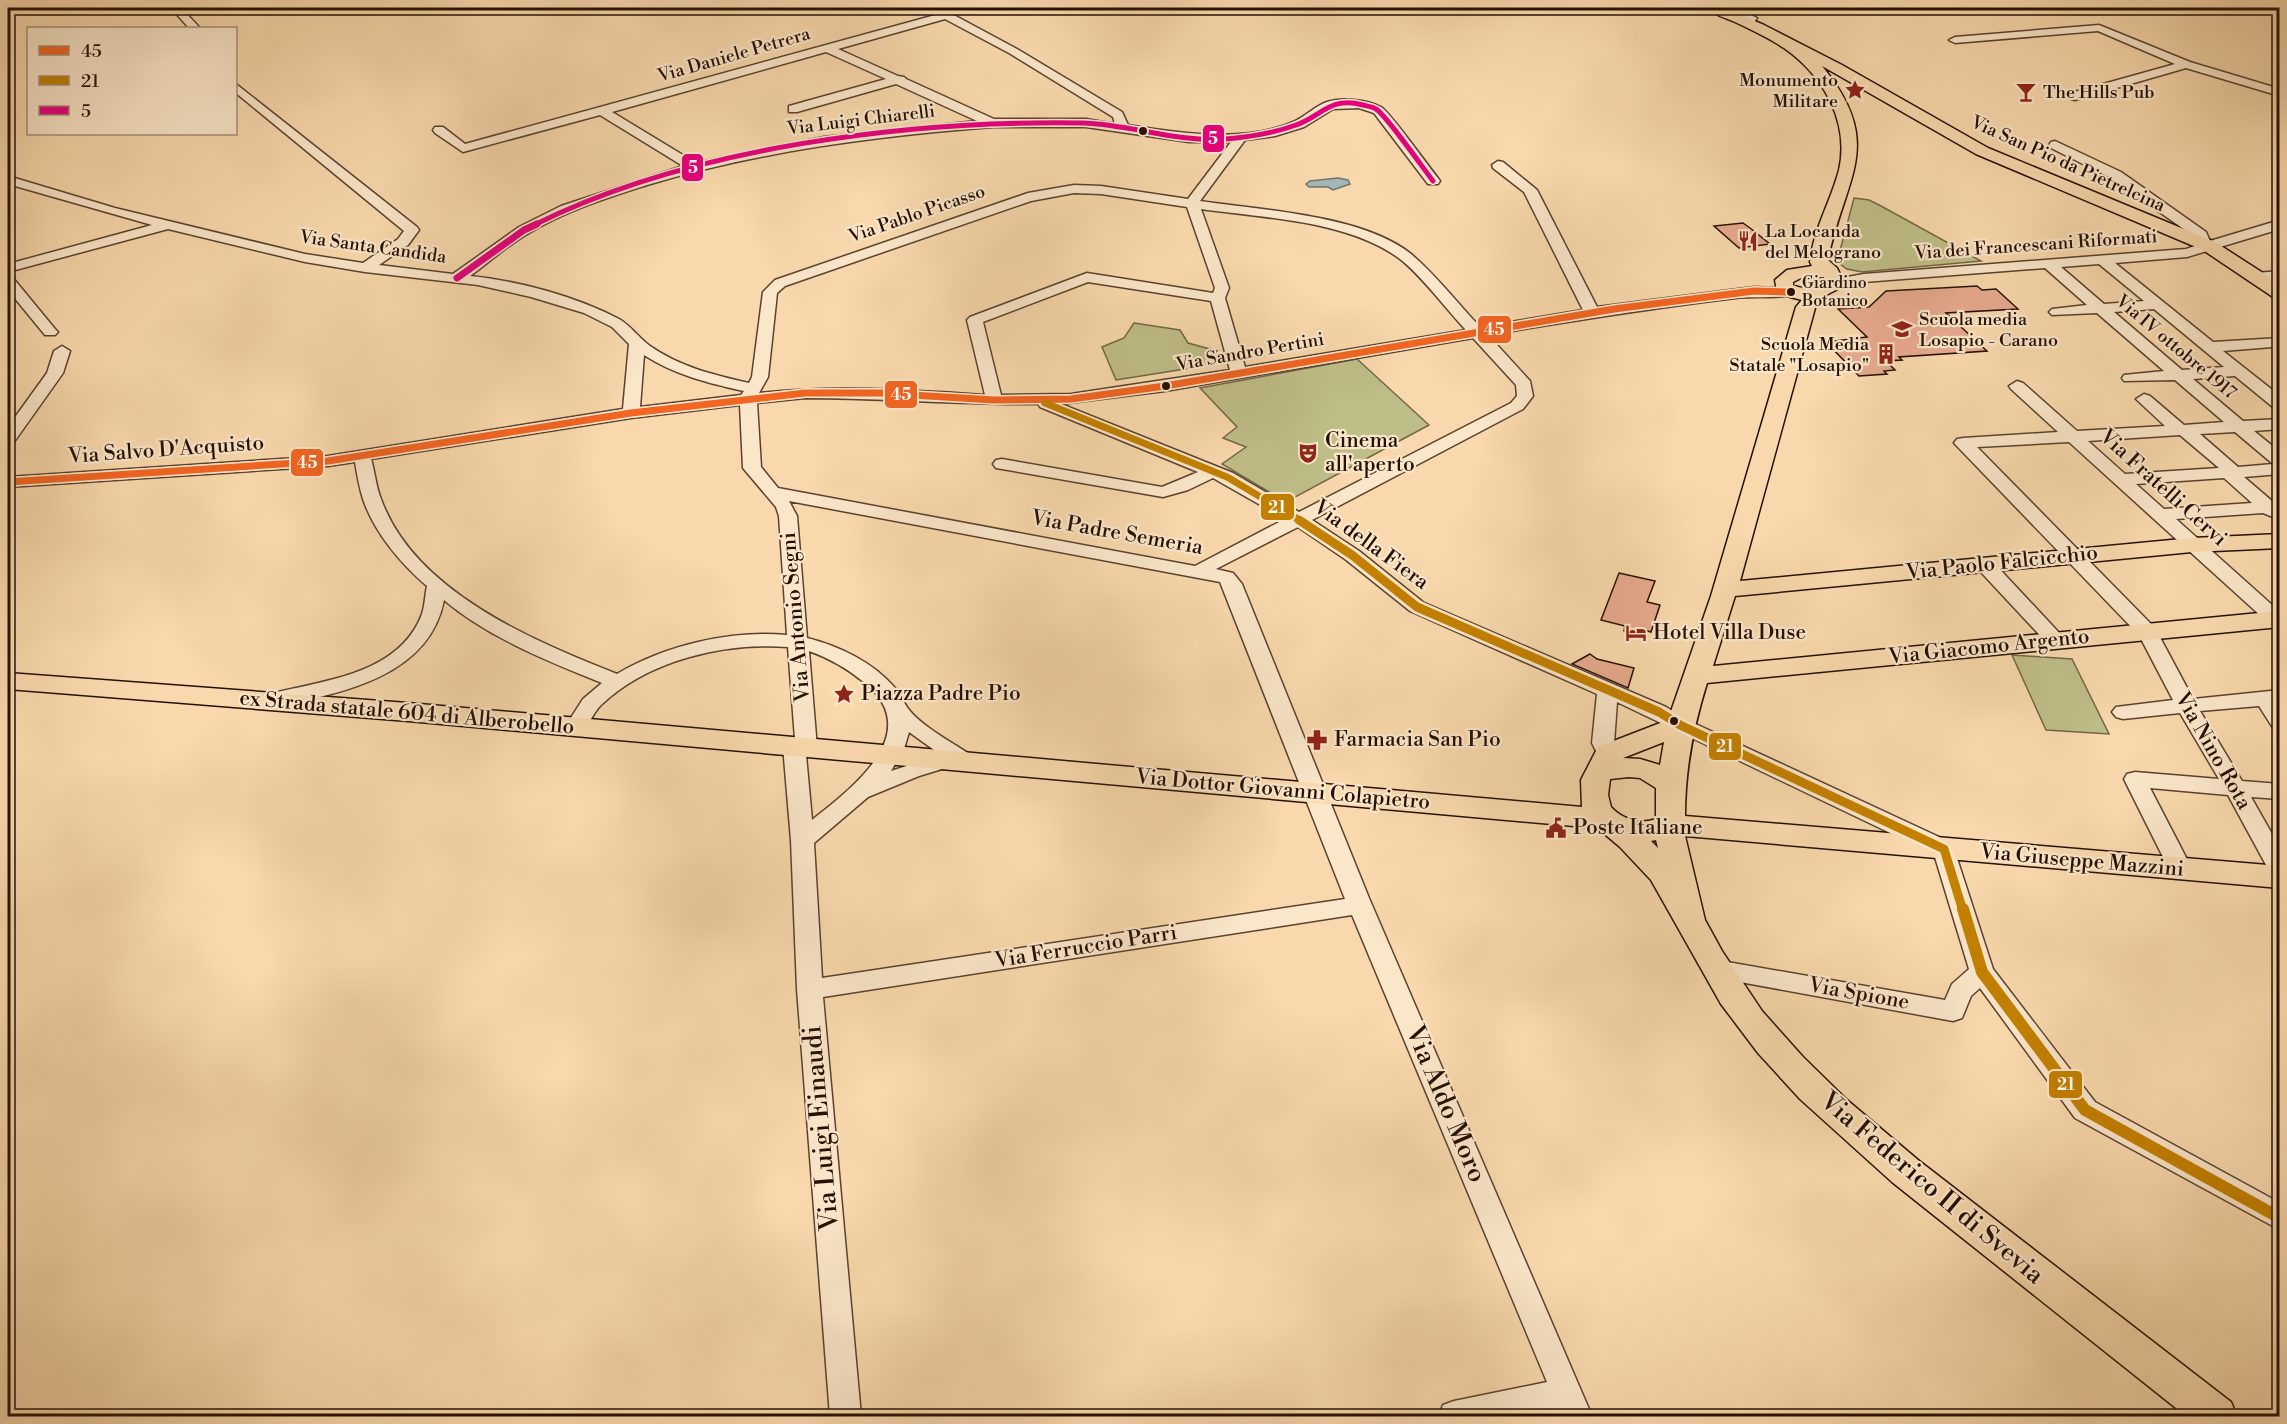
<svg xmlns="http://www.w3.org/2000/svg" width="2287" height="1424" font-family="'Libre Bodoni',serif">
	<style>
		.green { fill: #bfbe88; stroke: #726746; stroke-width: 1.5 }
		.water { fill: #a3b6b6; stroke: #71746f; stroke-width: 1.5 }
		.building { fill: #e7aa8e; stroke: #261005; stroke-width: 1.5 }
		.lines { fill: none; stroke-linecap: round; stroke-linejoin: round }
		.minor-casing { stroke: #5a422f; stroke-width: 3 }
		.major-casing { stroke: #261005; stroke-width: 3 }
		.minor { fill: #fae6c9; fill-rule: evenodd }
		.major { fill: #f8d8ac; fill-rule: evenodd }
		.bus-1-casing { stroke: #fae6c9; stroke-width: 10 }
		.bus-2-far2-casing { stroke: #fae6c9; stroke-width: 10 }
		.bus-2-far1-casing { stroke: #fae6c9; stroke-width: 14 }
		.bus-2-casing { stroke: #fae6c9; stroke-width: 16 }
		.bus-3-far1-casing { stroke: #fae6c9; stroke-width: 8 }
		.bus-3-casing { stroke: #fae6c9; stroke-width: 10 }
		.bus-1 { stroke: #f26522; stroke-width: 7 }
		.bus-2-far2 { stroke: #c38001; stroke-width: 7 }
		.bus-2-far1 { stroke: #c38001; stroke-width: 9 }
		.bus-2 { stroke: #c38001; stroke-width: 12 }
		.bus-3-far1 { stroke: #e5007d; stroke-width: 5 }
		.bus-3 { stroke: #e5007d; stroke-width: 7 }
		.bus-dot { fill: #261005; stroke: #fae6c9; stroke-width: 2 }
		.labels { text-anchor: middle; dominant-baseline: central; stroke-width: 4.5; stroke-linejoin: round; paint-order: stroke }
		.far-bus-label { font-size: 16px; fill: #261005; stroke: #fae6c9; text-anchor: start }
		.far-street-label { font-size: 18px; fill: #261005; stroke: #fae6c9 }
		.far-poi-label { font-size: 18px; fill: #261005; stroke: #fae6c9; text-anchor: start }
		.poi-label { font-size: 21px; fill: #261005; stroke: #fae6c9; text-anchor: start }
		.street-label { font-size: 21px; fill: #261005; stroke: #fae6c9 }
		.near-street-label { font-size: 26px; fill: #261005; stroke: #fae6c9 }
		.line-badge { stroke: #fae6c9; stroke-width: 2 }
		.badge-label { font-size: 16px; text-anchor: middle; font-weight: bold; fill: #fff }
	</style>
	<rect width="100%" height="100%" fill="#f8d8ac"/>
	<filter id="stains"><feTurbulence type="fractalNoise" baseFrequency=".00333" numOctaves="4"/><feColorMatrix values="0 0 0 0 .2 0 0 0 0 .09 0 0 0 0 .02 0 0 0 .5 -.17"/></filter>
	<radialGradient id="worn" r=".72"><stop offset=".6" stop-color="#630" stop-opacity="0"/><stop offset="1" stop-color="#630" stop-opacity=".3"/></radialGradient>
	<path class="green" d="M1854,198L1869,200L1881,206L1981,261L1862,272L1847,269L1837,262Z
		M1134,323L1180,330L1188,343L1217,351L1204,366L1116,380L1102,347L1124,338Z
		M1357,359L1429,425L1286,502L1222,464L1246,447L1223,438L1237,427L1200,388Z
		M2012,655L2072,659L2109,734L2046,730Z"/>
	<path class="water" d="M1338,178L1348,180L1350,184L1333,190L1328,187H1309L1306,184L1310,181Z"/>
	<path class="building" d="M1743,223L1750,228L1770,244L1739,248L1714,226Z
		M1977,286L1982,290L1996,289L2018,309L1946,313L1987,351L1899,357L1902,360L1886,361L1895,370L1884,371L1887,374L1859,376L1826,342L1867,337L1838,309L1869,307L1886,291Z
		M1619,573L1655,581L1647,602L1660,605L1651,632L1644,630L1642,636L1624,631L1625,626L1601,620Z
		M1590,654L1597,659L1634,668L1628,688L1572,664Z"/>
	<g class="lines">
		<g class="minor-casing">
			<path id="minor" d="M171,8H181L200,28H189Z
				M938,8H946L950,13L1017,49L1122,112L1128,125C1180,133 1246,144 1295,121C1306,116 1315,106 1327,102C1341,97 1367,100 1381,107C1390,112 1428,166 1438,178L1440,181L1438,184H1428L1374,113L1359,108L1333,109L1304,127L1275,136L1245,140L1200,201C1261,210 1363,215 1411,254C1436,275 1458,304 1480,327L1583,310L1524,192L1493,168L1492,165L1498,161L1503,162L1537,190L1597,307L1754,287L1796,289L1798,292C1792,299 1749,296 1736,298C1653,308 1571,321 1488,335L1530,381L1533,396L1523,409L1312,520L1359,551L1424,603L1666,707L1687,720L1952,843L1993,969L2095,1102L2280,1203V1230L2075,1118L1980,988L1971,996L1962,1018L1953,1021L1707,976L1704,969L1707,962L1716,960L1945,1000L1952,984L1969,969L1934,854L1617,702L1614,743L1619,754L1616,759L1608,761L1600,759L1592,743L1597,694L1410,611L1345,559L1298,527L1216,569L1233,573L1242,584L1369,898L1592,1416H1562L1559,1410L1525,1416H1439L1443,1405L1454,1401L1547,1382L1352,915L823,997L861,1416H830L797,989L791,840L783,746L786,741L795,739L788,647C725,642 648,660 601,705C594,712 589,723 584,732L576,734L568,732L565,727L583,699L602,683C548,661 489,638 444,600C429,678 338,694 272,707L265,705L262,700L265,695C319,681 399,676 422,614C425,605 425,595 427,586C401,564 374,532 363,499C359,487 357,474 355,462L328,466L8,487V477L328,456L623,409L629,344L612,327L584,313L531,297L478,285L365,272L305,262L168,229L8,272V264L152,225L8,184V176L115,208L305,254L363,263L398,239L404,231L236,93V84L417,227L419,230L408,245L379,265L453,274L519,227L561,206L683,166L600,115L463,152L435,133L433,130L435,127H443L465,144L939,14L937,10ZM945,19L1009,53L1113,117L1115,124L1086,119H994L906,79L904,77L898,76L838,49ZM826,52L886,79L789,106V112H797L896,84L977,121L824,137L696,163L612,112ZM993,127H1086L1189,142H1231L1188,199L1101,186L1074,185L1028,193L775,280L763,292L752,377L749,383C714,375 680,367 650,346C639,338 631,326 619,319C575,296 519,281 470,276C489,262 508,245 529,233C565,211 607,198 647,185C760,151 876,136 993,127ZM1074,193L1101,194L1187,207L1215,288L1213,293L1087,273L970,317L967,320L985,395C909,390 834,385 759,393L768,377L777,293L785,286L1031,201ZM1201,209C1263,218 1348,220 1400,259C1421,275 1447,310 1466,330L1245,367L1225,298L1229,288ZM1088,282L1211,301L1230,370L1071,394L1001,395L983,322ZM1473,338L1516,385L1517,396L1511,403L1299,512L1233,473L1061,404L1165,391ZM644,355C675,375 708,383 744,391L741,395L640,407ZM805,398C883,398 960,405 1038,404L1040,407L1198,472L1162,487L1002,459L996,460L993,464L996,468L1163,497L1188,490L1213,478L1285,519L1195,566L778,488L761,467L757,403ZM740,405L743,468L776,507L779,516L787,635C731,630 666,645 617,674C533,641 414,591 381,499C376,487 375,472 371,459L631,418ZM789,501L1220,582L1345,899L822,978L814,843L868,797L919,776L955,765L966,769L974,767L977,762L974,757C955,744 924,728 910,711C904,704 901,695 895,688C873,662 839,646 807,638L797,516ZM809,651C829,658 848,669 865,683C926,733 852,788 812,820L806,755L814,753L817,748ZM909,732L941,755L891,771L904,749Z
				M1723,8H1736L1757,18L1752,25H1744L1743,23L1745,19Z
				M2099,25L2190,62L2280,89V96L2186,68L2075,100L2071,99V93L2175,64L2098,31L1955,43L1949,40L1955,37Z
				M2055,141L2121,172L2206,232L2210,241L2280,220V229L2187,257L2115,263L2213,342L2280,338V351L2272,347L2223,351L2280,396V410L2274,408L2235,376L2193,379L2243,421L2280,419V429L2254,431L2280,452V474L2244,477L2272,501H2280V516L2273,517L2263,513L2176,519L2280,612V629L2273,627L2069,442L1977,447L2155,628L2193,699L2280,690V730L2273,728L2259,706L2200,711L2242,781L2280,784V799L2251,797L2280,848V878L2272,876L2228,795L2150,788L2192,869L2188,875L2180,877L2172,875L2124,779L2127,774L2135,772L2219,779L2180,713L2123,719L2116,717L2112,712L2116,707L2173,700L2139,635L1954,443L1957,439L1963,438L2058,432L2011,389L2009,386L2017,381L2023,383L2077,431L2165,426L2136,399L2144,394L2150,396L2184,425L2224,422L2175,380L2124,381L2122,378L2124,375L2164,371L2097,313L2052,315L2049,312L2052,309L2087,305L2045,268L1864,282L1835,287L1828,283L1830,280L1864,274L2186,249L2198,245L2195,237L2111,178L2051,148L2049,145L2051,142ZM2099,264L2144,301L2104,304L2061,267ZM2154,309L2224,367L2182,370L2114,312ZM2235,432L2273,464L2238,467L2200,434ZM2180,435L2219,468L2125,474L2088,441ZM2224,478L2252,503L2164,509L2136,484Z
				M2280,271V279L2256,281L2249,277L2256,273Z
				M8,277L13,278L55,329L58,332L55,335H45L8,290Z
				M62,346L70,351L63,373L14,442L8,443V427L47,373L54,351Z
				M1985,559L1992,561L2063,637L2066,641L2063,645H2049L1978,569L1976,565L1978,561Z"/>
		</g>
		<g class="major-casing">
			<path id="major" d="M1707,8H1724L1764,25L1842,65L1988,148L2215,242L2280,284V299L2273,297L2203,250L1976,154L1822,66C1885,143 1847,174 1829,254L1828,260L1837,268L1844,283L1842,287L1826,295L1815,308L1740,581L2192,538L2280,534V548L2192,552L1735,596L1713,666L2280,611V627L1707,683C1693,728 1685,769 1685,816L2280,866V888L1685,836L1705,920L1722,951L1762,1011L1803,1057L1847,1100L1918,1160L2231,1402L2237,1416H2186L1892,1182L1800,1099L1758,1053L1721,1004L1651,880L1620,847L1594,825L1585,827L408,721L8,689V673L408,703L1582,807L1581,780L1598,747L1668,720L1711,596L1796,307L1802,300L1790,297L1777,291L1775,280L1787,270L1812,266L1810,262C1813,230 1831,201 1839,170C1850,122 1823,75 1784,48C1769,38 1752,30 1735,22C1726,18 1714,15 1707,8ZM1824,277L1825,281C1815,287 1805,291 1793,285V282L1801,278ZM1664,742L1660,765L1640,759L1623,758ZM1629,777L1640,778L1656,788V819C1640,825 1622,819 1611,807L1608,795L1610,779ZM1656,840L1658,848L1651,841Z"/>
		</g>
		<use href="#minor" class="minor"/>
		<use href="#major" class="major"/>
		<g class="bus-1-casing">
			<path id="bus-1" d="M8,482L328,461L631,413L805,393H879L994,400L1071,399L1165,386L1614,309L1754,291L1791,292"/>
		</g>
		<g class="bus-2-far2-casing">
			<path id="bus-2-far2" d="M1045,403L1227,477L1301,521"/>
		</g>
		<g class="bus-2-far1-casing">
			<path id="bus-2-far1" d="M1299,520L1352,555L1417,607L1659,712L1680,725L1944,849L1963,911"/>
		</g>
		<g class="bus-2-casing">
			<path id="bus-2" d="M1963,909L1982,972L2085,1110L2280,1218"/>
		</g>
		<g class="bus-3-far1-casing">
			<path id="bus-3-far1" d="M534,225C690,147 909,120 1082,123C1130,124 1177,143 1226,139C1250,137 1274,133 1296,125C1322,116 1330,96 1363,105C1367,106 1373,107 1376,109C1386,115 1423,168 1433,181"/>
		</g>
		<g class="bus-3-casing">
			<path id="bus-3" d="M457,278L524,230L537,224"/>
		</g>
		<use href="#bus-1" class="bus-1"/>
		<use href="#bus-2-far2" class="bus-2-far2"/>
		<use href="#bus-2-far1" class="bus-2-far1"/>
		<use href="#bus-2" class="bus-2"/>
		<use href="#bus-3-far1" class="bus-3-far1"/>
		<use href="#bus-3" class="bus-3"/>
	</g>
	<defs>
		<g id="sight-bare" transform="scale(1.62)"><path d="M0-6L1.8-2.2L6-1.7L2.9 1.2L3.7 5.4L0 3.3L-3.7 5.4L-2.9 1.2L-6-1.7L-1.8-2.2Z" fill="#8f2418" stroke="#fae6c9" stroke-width="2.5" paint-order="stroke"/></g>
		<g id="bar-bare" transform="scale(1.62)"><path d="M-6-5H6L.8 .8V4.5H3.5V6h-7V4.5H-.8V.8Z" fill="#8f2418" stroke="#fae6c9" stroke-width="2.5" paint-order="stroke"/></g>
		<g id="restaurant-bare" transform="scale(1.62)"><path d="M-5-6h1v4h1v-4h1v4h1v-4h1v5L-1.5 .5V6h-2V.5L-5-1ZM5-6V6H3V1.5H1.5Q1.5-4 5-6Z" fill="#8f2418" stroke="#fae6c9" stroke-width="2.5" paint-order="stroke"/></g>
		<g id="school-bare" transform="scale(1.62)"><path d="M0-5L7-2L0 1L-7-2ZM-4 1L0 2.5L4 1V4Q0 6-4 4Z" fill="#8f2418" stroke="#fae6c9" stroke-width="2.5" paint-order="stroke"/></g>
		<g id="building-bare" transform="scale(1.62)"><path d="M-4-6H4V6H1V3H-1V6H-4ZM-2.5-4.3h1.7v1.8h-1.7ZM.8-4.3h1.7v1.8H.8ZM-2.5-1h1.7V.8h-1.7ZM.8-1h1.7V.8H.8Z" fill="#8f2418" stroke="#fae6c9" stroke-width="2.5" paint-order="stroke"/></g>
		<g id="theatre-bare" transform="scale(1.62)"><path d="M-5-5.5Q0-4 5-5.5V0Q5 5 0 6Q-5 5-5 0ZM-3.3-2.5H-1v1.5H-3.3ZM1-2.5H3.3v1.5H1ZM-2.8 1Q0 5.5 2.8 1Z" fill="#8f2418" stroke="#fae6c9" stroke-width="2.5" paint-order="stroke"/></g>
		<g id="hotel-bare" transform="scale(1.62)"><path d="M-6-4.5h1.5V1H6V5H4.5V3h-9V5H-6ZM-4 0a1.8 1.8 0 1 1 3.6 0ZM.5 0V-2.5h3Q6-2.5 6 0Z" fill="#8f2418" stroke="#fae6c9" stroke-width="2.5" paint-order="stroke"/></g>
		<g id="pharmacy-bare" transform="scale(1.62)"><path d="M-2-6h4v4h4v4h-4v4h-4v-4h-4v-4h4Z" fill="#8f2418" stroke="#fae6c9" stroke-width="2.5" paint-order="stroke"/></g>
		<g id="civic-bare" transform="scale(1.62)"><path d="M-.6-6.5H3V-4.5H.6V-3L4-1V1h2V6H-6V1h2V-1L-.6-3ZM-1.2 2.5V6h2.4V2.5Z" fill="#8f2418" stroke="#fae6c9" stroke-width="2.5" paint-order="stroke"/></g>
	</defs>
	<g fill-rule="evenodd">
		<use href="#sight-bare" x="1855" y="90"/>
		<use href="#bar-bare" x="2026" y="92"/>
		<use href="#restaurant-bare" x="1748" y="241"/>
		<use href="#school-bare" x="1902" y="329"/>
		<use href="#building-bare" x="1886" y="354"/>
		<use href="#theatre-bare" x="1308" y="453"/>
		<use href="#hotel-bare" x="1636" y="633"/>
		<use href="#sight-bare" x="844" y="694"/>
		<use href="#pharmacy-bare" x="1317" y="740"/>
		<use href="#civic-bare" x="1556" y="828"/>
	</g>
	<g class="bus-dot">
		<circle cx="1143" cy="131" r="5"/>
		<circle cx="1791" cy="292" r="5"/>
		<circle cx="1166" cy="386" r="5"/>
		<circle cx="1674" cy="721" r="5"/>
	</g>
	<g class="labels">
		<g class="far-bus-label">
			<text x="1802" y="283">Giardino<tspan x="1802" dy="18">Botanico</tspan></text>
		</g>
		<g class="far-street-label">
			<text transform="translate(734 55) rotate(-16)">Via Daniele Petrera</text>
			<text transform="translate(861 120) rotate(-7)">Via Luigi Chiarelli</text>
			<text transform="translate(2068 164) rotate(24)">Via San Pio da Pietrelcina</text>
			<text transform="translate(917 214) rotate(-19)">Via Pablo Picasso</text>
			<text transform="translate(2036 245) rotate(-4)">Via dei Francescani Riformati</text>
			<text transform="translate(373 247) rotate(8)">Via Santa Candida</text>
			<text transform="translate(2176 347) rotate(40)">Via IV ottobre 1917</text>
			<text transform="translate(1250 352) rotate(-10)">Via Sandro Pertini</text>
		</g>
		<g class="far-poi-label">
			<text x="1838" y="80" text-anchor="end">Monumento<tspan x="1838" dy="21">Militare</tspan></text>
			<text x="2043" y="92">The Hills Pub</text>
			<text x="1765" y="231">La Locanda<tspan x="1765" dy="21">del Melograno</tspan></text>
			<text x="1919" y="319">Scuola media<tspan x="1919" dy="21">Losapio - Carano</tspan></text>
			<text x="1869" y="344" text-anchor="end">Scuola Media<tspan x="1869" dy="21">Statale "Losapio"</tspan></text>
		</g>
		<g class="poi-label">
			<text x="1325" y="441">Cinema<tspan x="1325" dy="24">all'aperto</tspan></text>
			<text x="1653" y="633">Hotel Villa Duse</text>
			<text x="861" y="694">Piazza Padre Pio</text>
			<text x="1334" y="740">Farmacia San Pio</text>
			<text x="1573" y="828">Poste Italiane</text>
		</g>
		<g class="street-label">
			<text transform="translate(166 450) rotate(-4)">Via Salvo D'Acquisto</text>
			<text transform="translate(2163 488) rotate(42)">Via Fratelli Cervi</text>
			<text transform="translate(1117 533) rotate(10)">Via Padre Semeria</text>
			<text transform="translate(1371 545) rotate(36)">Via della Fiera</text>
			<text transform="translate(2002 563) rotate(-6)">Via Paolo Falcicchio</text>
			<text transform="translate(796 617) rotate(-95)">Via Antonio Segni</text>
			<text transform="translate(1989 647) rotate(-6)">Via Giacomo Argento</text>
			<text transform="translate(407 713) rotate(5)">ex Strada statale 604 di Alberobello</text>
			<text transform="translate(2213 751) rotate(60)">Via Nino Rota</text>
			<text transform="translate(1283 790) rotate(5)">Via Dottor Giovanni Colapietro</text>
			<text transform="translate(2082 861) rotate(5)">Via Giuseppe Mazzini</text>
			<text transform="translate(1086 947) rotate(-9)">Via Ferruccio Parri</text>
			<text transform="translate(1859 994) rotate(10)">Via Spione</text>
		</g>
		<g class="near-street-label">
			<text transform="translate(1446 1104) rotate(67)">Via Aldo Moro</text>
			<text transform="translate(821 1128) rotate(-95)">Via Luigi Einaudi</text>
			<text transform="translate(1932 1188) rotate(40)">Via Federico II di Svevia</text>
		</g>
	</g>
	<g class="line-badge">
		<rect x="1202" y="124" width="23" height="29" rx="6" fill="#e5007d"/>
		<rect x="681" y="153" width="23" height="29" rx="6" fill="#e5007d"/>
		<rect x="1477" y="315" width="35" height="29" rx="6" fill="#f26522"/>
		<rect x="884" y="380" width="34" height="29" rx="6" fill="#f26522"/>
		<rect x="290" y="448" width="34" height="29" rx="6" fill="#f26522"/>
		<rect x="1260" y="493" width="35" height="28" rx="6" fill="#c38001"/>
		<rect x="1708" y="732" width="34" height="29" rx="6" fill="#c38001"/>
		<rect x="2048" y="1070" width="35" height="29" rx="6" fill="#c38001"/>
	</g>
	<g class="badge-label">
		<text x="1213" y="144">5</text>
		<text x="693" y="173">5</text>
		<text x="1494" y="335">45</text>
		<text x="901" y="400">45</text>
		<text x="307" y="468">45</text>
		<text x="1277" y="513">21</text>
		<text x="1725" y="752">21</text>
		<text x="2066" y="1090">21</text>
	</g>
	<rect width="2287" height="1424" fill="none" stroke="#f8d8ac" stroke-width="30"/>
	<rect x="9" y="9" width="2269" height="1406" fill="none" stroke="#261005" stroke-width="3"/>
	<rect x="15" y="15" width="2257" height="1394" fill="none" stroke="#261005" stroke-width="1.5"/>
	<rect x="27" y="27" width="210" height="108" fill="#fae6c9" stroke="#a5907b" stroke-width="1.5"/>
	<rect x="39" y="46" width="30" height="9" fill="#f26522" stroke="#a5907b" stroke-width="1.5"/>
	<text x="81" y="57" font-size="18" fill="#261005">45</text>
	<rect x="39" y="76" width="30" height="9" fill="#c38001" stroke="#a5907b" stroke-width="1.5"/>
	<text x="81" y="87" font-size="18" fill="#261005">21</text>
	<rect x="39" y="106" width="30" height="9" fill="#e5007d" stroke="#a5907b" stroke-width="1.5"/>
	<text x="81" y="117" font-size="18" fill="#261005">5</text>
	<rect width="100%" height="100%" filter="url(#stains)"/>
	<rect width="100%" height="100%" fill="url(#worn)"/>
</svg>
